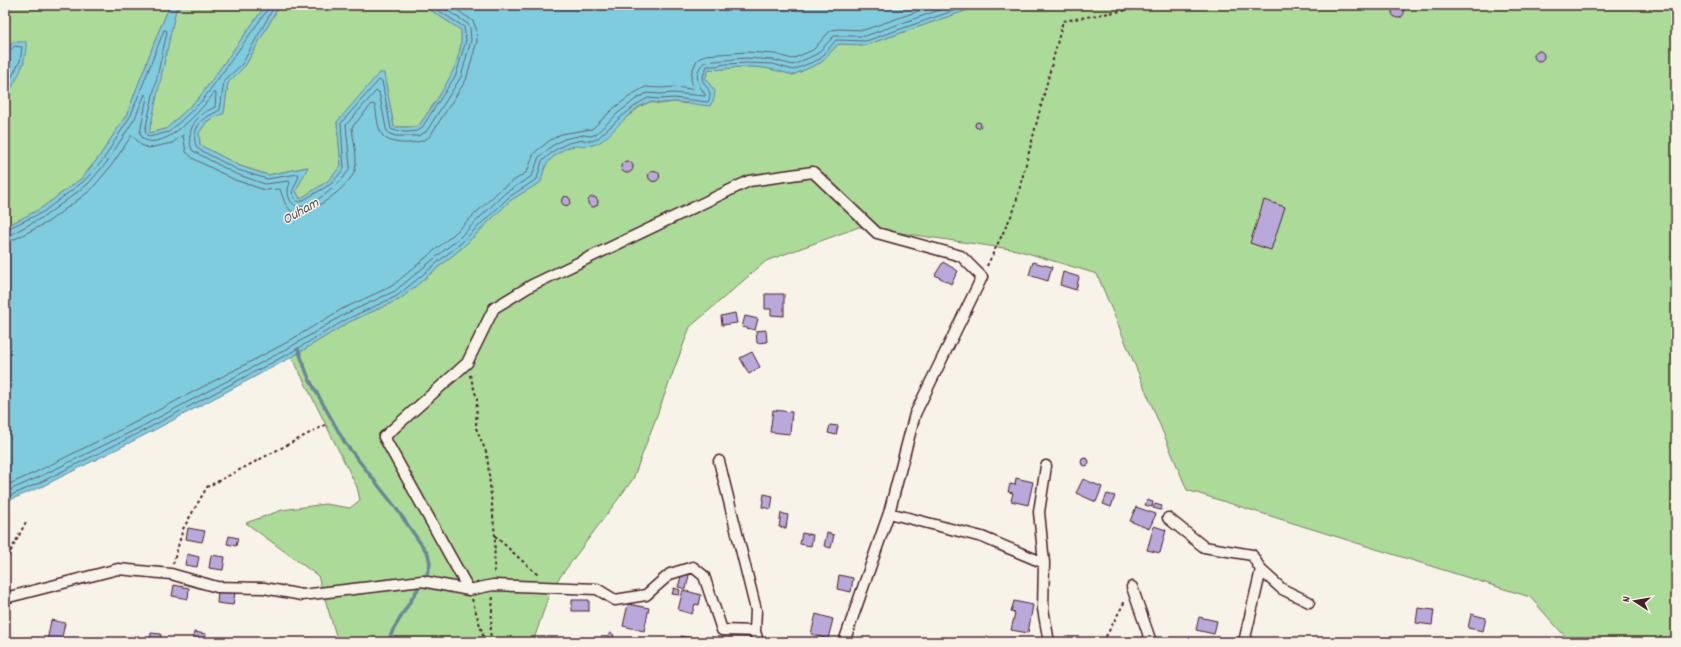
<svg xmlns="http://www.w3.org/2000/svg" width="1681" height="647" font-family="Dekko,sans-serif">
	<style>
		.green { fill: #acda99; stroke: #7b7c62 }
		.water { fill: #80ccdf; stroke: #6a8797 }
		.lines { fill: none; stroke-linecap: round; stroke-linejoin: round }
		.shore { stroke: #606473; stroke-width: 1 }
		.stream { stroke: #6a8797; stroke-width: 3.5 }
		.building { fill: #b9a9da; stroke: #4a1f2b }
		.minor-casing { stroke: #4a1f2b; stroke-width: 13 }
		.path { stroke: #4a1f2b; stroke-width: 2; stroke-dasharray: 3 3; stroke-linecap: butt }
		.minor { stroke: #f7f3e8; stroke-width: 10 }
		.labels { text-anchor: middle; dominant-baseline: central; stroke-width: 3; stroke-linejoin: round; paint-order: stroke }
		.water-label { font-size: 15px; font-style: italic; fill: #5a5361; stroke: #f7f3e8 }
	</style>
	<rect width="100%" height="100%" fill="#f7f3e8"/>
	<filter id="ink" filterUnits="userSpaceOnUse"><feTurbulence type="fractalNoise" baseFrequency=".025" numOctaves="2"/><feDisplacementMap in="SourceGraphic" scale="8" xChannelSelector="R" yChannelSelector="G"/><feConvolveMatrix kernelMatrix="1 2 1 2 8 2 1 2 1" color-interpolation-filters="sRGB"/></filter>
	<g filter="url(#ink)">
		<path class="green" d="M5,5H172L168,10L158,33L127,114L99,157L82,178L40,209L5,227V98L14,83L24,62L14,42L5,50Z
			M185,5H266L199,98L166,129L148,133L176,9Z
			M281,5H425L427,8L461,30C465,65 436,100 418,127H394L384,73L337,122L341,166L328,181L300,199L296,191L307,167L268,175L240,166L200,145L199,133L207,121L224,113L228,82L245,66L278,8Z
			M982,5H1676V642H1570L1530,597L1187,490L1097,274L1017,250L859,227L766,261L690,327L633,479L551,589L533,642H338L318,576L246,523L282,510L325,504L350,508L360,500L357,487L292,357L349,322L400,299L464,246L511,200L540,182L546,163L558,153L569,146L583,144L593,145L607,136L623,120L641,106L650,102L660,104L674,102L689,104L710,85L708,80L705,79L709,69C720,71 732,67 743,67C761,66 776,70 793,75L822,62L838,44L866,45Z"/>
		<path class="water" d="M172,5H185L176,9L149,133L166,129L199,98L266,5H281L278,8L245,66L228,83L224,113L207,121L199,133L200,145L240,166L268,175L308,167L296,191L300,199L328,181L341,166L337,122L379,73H384L394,127H418C436,101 465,63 461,30L426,7L425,5H982L866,45L838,44L822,62L793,75C776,70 761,66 743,67C732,67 720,71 709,69L705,79L708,80L710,85L715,91L714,99L710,106C698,105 686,102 674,102C670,102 666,103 662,103C658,104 653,101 650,102C633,105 614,133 600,142C586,150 574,140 557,154C545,163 544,168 541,182L511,200L464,246L400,299L349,322L292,357L141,437L41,487L5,502V227L40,209L82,178L99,157L127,114L158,33L168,10Z
			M14,42H26C27,63 16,81 5,98V50Z"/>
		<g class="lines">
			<path class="shore" d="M275,5L242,64L224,81L220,110C215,113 210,115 205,118C196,124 191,140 198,149L238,170L267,179L298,174L299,176L292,192L296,201L300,202L331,184L344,169L341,123L379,80L382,81L391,129C398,133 416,133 421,129L456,75L466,40L464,27L430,5
				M5,52L9,51L15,46L22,47L20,61L5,90
				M5,230L43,212L84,181L103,160L131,115L164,30H166L167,32L145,131L146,134L149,137L169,132L202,101L268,9V5
				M5,235H10L45,216L88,184L107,162L135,118L145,94L147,97L140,133L143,139C165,152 202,109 214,93H216L215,107C211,110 204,111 201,115C191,124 186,138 193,151L236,174L265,184L289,181L290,183C286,192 288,203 298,207C312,208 348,179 350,166L346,125L376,91L379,92L386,128L388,133L395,136H418L426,132L461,77L471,40L470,28L468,24L439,5
				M5,241L13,240L48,222L91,190L111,166L132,135L141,145L149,148L172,143L183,135L186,152L194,159L235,180L265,190L280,189C283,196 284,207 293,212C308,219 351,185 355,170C358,158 353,139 352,127L372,104L375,105C377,114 377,129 383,136C391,146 422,145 430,136L466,80L477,41L476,28L473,21L450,5
				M5,486L34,473L134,423L284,344L342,309L392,286L454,234L501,189L527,172L534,153L549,141L561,134L592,129L614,108L633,94L645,87L661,88L674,87L692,89L693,87L691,80L692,71L697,60L705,55L747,52L775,54L792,59L813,50L827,34L832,30L838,29L864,30L936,5
				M5,492L37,478L137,429L287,349L345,314L395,291L458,239L505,193L532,176L539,157L552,146L564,139L583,135L591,136L596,134L618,113L636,99L647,93L660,94L674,93L705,96V94C697,84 693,71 705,62L746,58L774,60L793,65L817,54L834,36H865L954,5
				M5,498L39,483L139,433L290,353L347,319L397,296L461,243L509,197L537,179L542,161L555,150L568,143L583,140L592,141L598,138L621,117L639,103L648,98L660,99L674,98L708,102C714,92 705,87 702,79L707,66H716L726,64L746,63L773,64L793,70L820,59L836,40L866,41L970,5"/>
			<path class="stream" d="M298,349L309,379L345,443L396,508L428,554L430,564L428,572L393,630L388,642"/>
		</g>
		<path class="building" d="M1392 12a6 6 0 1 1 12 0a6 6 0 1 1-12 0Z
			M1534 56a5 5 0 1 1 10 0a5 5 0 1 1-10 0Z
			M975 125a3 3 0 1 1 6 0a3 3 0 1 1-6 0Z
			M621 167a6 6 0 1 1 12 0a6 6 0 1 1-12 0Z
			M648.5 176a5.5 5.5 0 1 1 11 0a5.5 5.5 0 1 1-11 0Z
			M561.5 201a4.5 4.5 0 1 1 9 0a4.5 4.5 0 1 1-9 0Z
			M588 202a5 5 0 1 1 10 0a5 5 0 1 1-10 0Z
			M1264,200L1285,207L1271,250L1250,243Z
			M943,262L958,271L951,284L935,275Z
			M1033,262L1052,267L1048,281L1029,275Z
			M1063,272L1079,277L1076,290L1060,285Z
			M765,294H784V316L771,315V309H765Z
			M735,313L737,323L722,325L721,316Z
			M745,316L758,319L755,330L742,327Z
			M766,330L767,342L757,343L756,331Z
			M752,352L760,367L749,374L740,358Z
			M773,410L792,412L790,434L770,432Z
			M830,425L838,426L836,435L828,433Z
			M1081 462a4 4 0 1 1 8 0a4 4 0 1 1-8 0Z
			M1016,478L1033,482L1028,505L1011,501L1013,493L1008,492L1010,484L1015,485Z
			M1083,479L1102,487L1096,502L1076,493Z
			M764,494L773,496L771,509L762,507Z
			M1107,494L1115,496L1111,507L1103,504Z
			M1147,500L1153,502L1152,507L1145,505Z
			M1155,504L1162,506L1161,510L1153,508Z
			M1136,507L1156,514L1149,529L1130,521Z
			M781,513L788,515L786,528L779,527Z
			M1154,526L1166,530L1160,553L1147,550Z
			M188,528L205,531L202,542L186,539Z
			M802,533L813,535L811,546L800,544Z
			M827,533L834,535L831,548L824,546Z
			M229,536L238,538L236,546L227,544Z
			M187,554L199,557L197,567L185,565Z
			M211,555L225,557L223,570L209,568Z
			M682,573L689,575L686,589L678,587Z
			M839,575L853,578L851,592L837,589Z
			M174,585L189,588L188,599L172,596Z
			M674,588L680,590L679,595L672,594Z
			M683,590L701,595L699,605L695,604L692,614L678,610Z
			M218,591L235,593L233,605L217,603Z
			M572,600H589V611H572Z
			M1014,601L1033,605L1028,633L1011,630L1015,613L1011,612Z
			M628,604L649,608L644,631L623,626Z
			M1418,608L1434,610L1432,625L1416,623Z
			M816,614L833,619L828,639L811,634Z
			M1471,614L1486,618L1483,631L1468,628Z
			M1199,617L1217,621L1214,634L1196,630Z
			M51,620L65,623L61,642H47Z
			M194,632L206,634L205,642H192Z
			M151,633L161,634L160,642H150Z
			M610,633L614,635L611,642H608L606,641Z
			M681,636L696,639L695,642H680Z
			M575,637L588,639L587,642H574Z"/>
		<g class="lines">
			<g class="minor-casing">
				<path id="minor" d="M719,461L756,610L755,631L758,642
					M1046,466L1039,512L1044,563L1043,609L1049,642
					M889,513L982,537L1044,563
					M1168,518L1204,547L1252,555L1261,570L1282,589L1309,602
					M1132,587L1151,642
					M469,590L493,585L597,589L615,600L646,595L670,574L693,567L704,576L722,630L755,631
					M5,598L118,569L171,574L217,587L264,588L302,595L422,581L469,590L384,437L467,363L494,308L532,285L749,181L813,172L877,233L961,256L982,277L915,414L889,513L844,642
					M1244,642L1261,570"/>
			</g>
			<path class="path" d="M1614,5L1622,7
				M987,266L1014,210L1063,21L1157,5
				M470,375L477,399L476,428L487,454L495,536L494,575
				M495,536L539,576
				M5,562L26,522
				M173,564L183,529L207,487L325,425
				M472,599L485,642
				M490,642L493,595
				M1103,642L1125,601"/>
			<use href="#minor" class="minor"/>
		</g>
	</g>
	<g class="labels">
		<g class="water-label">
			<text transform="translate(301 212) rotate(-30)">Ouham</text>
		</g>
	</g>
	<rect width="1681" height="647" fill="none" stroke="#f7f3e8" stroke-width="20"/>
	<rect x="10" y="10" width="1661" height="627" fill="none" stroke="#4a1f2b" stroke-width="1.5" filter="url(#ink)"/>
	<g transform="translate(1635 601) rotate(282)" stroke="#f7f3e8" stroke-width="3" paint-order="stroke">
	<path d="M0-3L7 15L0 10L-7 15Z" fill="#4a1f2b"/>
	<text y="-6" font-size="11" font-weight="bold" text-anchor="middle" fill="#4a1f2b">N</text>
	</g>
</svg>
